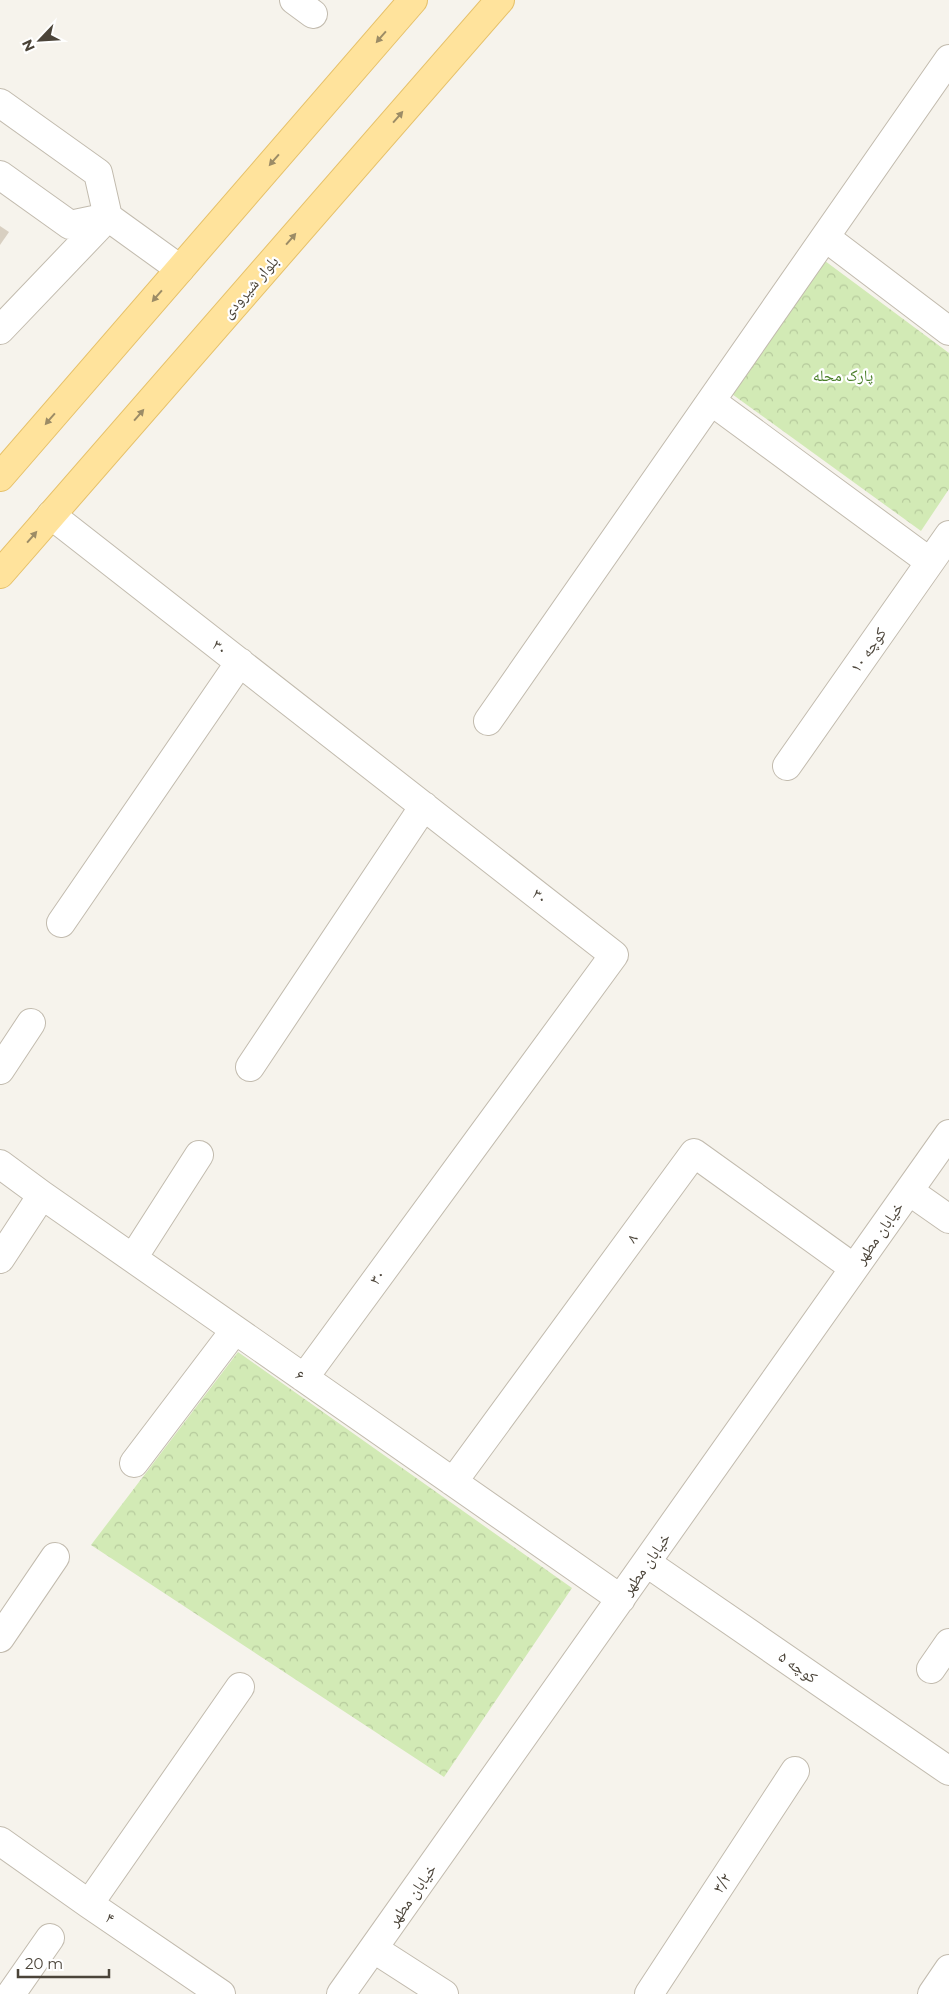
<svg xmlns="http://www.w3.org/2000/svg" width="949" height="1994" font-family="Montserrat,'Noto Naskh Arabic',sans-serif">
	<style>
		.forest { fill: url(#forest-crowns) }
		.building { fill: #d8cfc1 }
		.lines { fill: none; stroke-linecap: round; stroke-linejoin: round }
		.minor-casing { stroke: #c2bbae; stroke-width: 30 }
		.major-casing { stroke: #e6c16a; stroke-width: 30 }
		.minor { stroke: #fff; stroke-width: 28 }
		.major { stroke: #ffe39c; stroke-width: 28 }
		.oneway { fill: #9c8c66 }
		.labels { text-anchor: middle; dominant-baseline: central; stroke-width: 4.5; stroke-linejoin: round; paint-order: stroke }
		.street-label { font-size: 16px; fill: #4b4439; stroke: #fff }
		.park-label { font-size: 16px; fill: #4a7f2a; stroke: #fff }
	</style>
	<defs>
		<pattern id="forest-crowns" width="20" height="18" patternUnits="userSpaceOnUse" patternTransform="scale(1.25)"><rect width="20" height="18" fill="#d2eab5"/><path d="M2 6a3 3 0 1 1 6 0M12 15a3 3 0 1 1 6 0" fill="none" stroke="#b6ca9c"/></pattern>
	</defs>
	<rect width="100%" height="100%" fill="#f6f3ec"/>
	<path class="forest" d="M821,258L949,353V489L921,531L725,389Z
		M238,1352L572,1588L444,1777L91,1545Z"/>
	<path class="building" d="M0,226L9,232L0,245Z"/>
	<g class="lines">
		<g class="minor-casing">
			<path id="minor" d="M294,0L313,14
				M0,103L98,173L108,217L70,225L0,175
				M825,237L949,331
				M0,330L108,217L180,269
				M711,401L930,562
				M51,515L614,955L304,1378
				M488,721L949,59
				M787,766L949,535
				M61,923L240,662
				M250,1067L424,806
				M0,1070L31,1023
				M0,1164L42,1195
				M909,1191L949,1219
				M133,1258L199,1155
				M0,1259L42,1195L621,1599
				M134,1463L235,1330
				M453,1482L694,1153L854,1268
				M647,1563L949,1771
				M0,1638L55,1557
				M931,1669L949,1643
				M0,1841L89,1904L221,1994
				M89,1904L240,1687
				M374,1949L444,1994
				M11,1994L50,1938
				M341,1994L949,1134
				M649,1994L795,1771
				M932,1994L949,1969"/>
		</g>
		<g class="major-casing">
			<path id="major" d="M0,477L413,0
				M0,574L500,0"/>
		</g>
		<use href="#minor" class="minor"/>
		<use href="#major" class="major"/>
	</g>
	<defs><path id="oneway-solid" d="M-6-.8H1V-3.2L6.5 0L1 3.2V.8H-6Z" transform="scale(1.25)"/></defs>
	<g class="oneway">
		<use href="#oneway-solid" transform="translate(381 37) rotate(131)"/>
		<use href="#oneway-solid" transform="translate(398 117) rotate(-49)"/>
		<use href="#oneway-solid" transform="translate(274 160) rotate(131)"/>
		<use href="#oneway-solid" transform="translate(291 239) rotate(-49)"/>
		<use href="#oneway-solid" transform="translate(157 296) rotate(131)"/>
		<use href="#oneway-solid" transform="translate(139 415) rotate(-49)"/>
		<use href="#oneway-solid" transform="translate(50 419) rotate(131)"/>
		<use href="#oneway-solid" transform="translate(32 537) rotate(-49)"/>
	</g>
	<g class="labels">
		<g class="street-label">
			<text transform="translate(250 287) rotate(-49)">بلوار شیرودی</text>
			<text transform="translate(220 647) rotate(38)">۳۰</text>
			<text transform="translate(868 650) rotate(-55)">کوچه ۱۰</text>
			<text transform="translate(540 896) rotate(38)">۳۰</text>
			<text transform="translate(879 1233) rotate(-55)">خیابان مطهر</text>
			<text transform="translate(632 1238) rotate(-54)">۸</text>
			<text transform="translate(377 1277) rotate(-54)">۳۰</text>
			<text transform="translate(300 1375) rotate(35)">۶</text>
			<text transform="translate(646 1564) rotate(-55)">خیابان مطهر</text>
			<text transform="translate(798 1667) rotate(35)">کوچه ۵</text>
			<text transform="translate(722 1883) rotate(-57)">۳/۲</text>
			<text transform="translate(412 1895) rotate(-55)">خیابان مطهر</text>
			<text transform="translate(110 1918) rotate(34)">۴</text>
		</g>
		<g class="park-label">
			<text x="843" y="375">پارک محله</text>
		</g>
	</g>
	<g transform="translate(40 40) rotate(245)" stroke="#ffffff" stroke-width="4" paint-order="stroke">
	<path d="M0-4L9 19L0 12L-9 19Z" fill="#4b4439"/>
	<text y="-8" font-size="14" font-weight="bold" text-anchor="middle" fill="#4b4439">N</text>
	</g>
	<path d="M18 1969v8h91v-8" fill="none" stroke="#4b4439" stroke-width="2.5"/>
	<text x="25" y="1969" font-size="15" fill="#4b4439" stroke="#ffffff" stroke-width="4" paint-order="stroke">20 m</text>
</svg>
